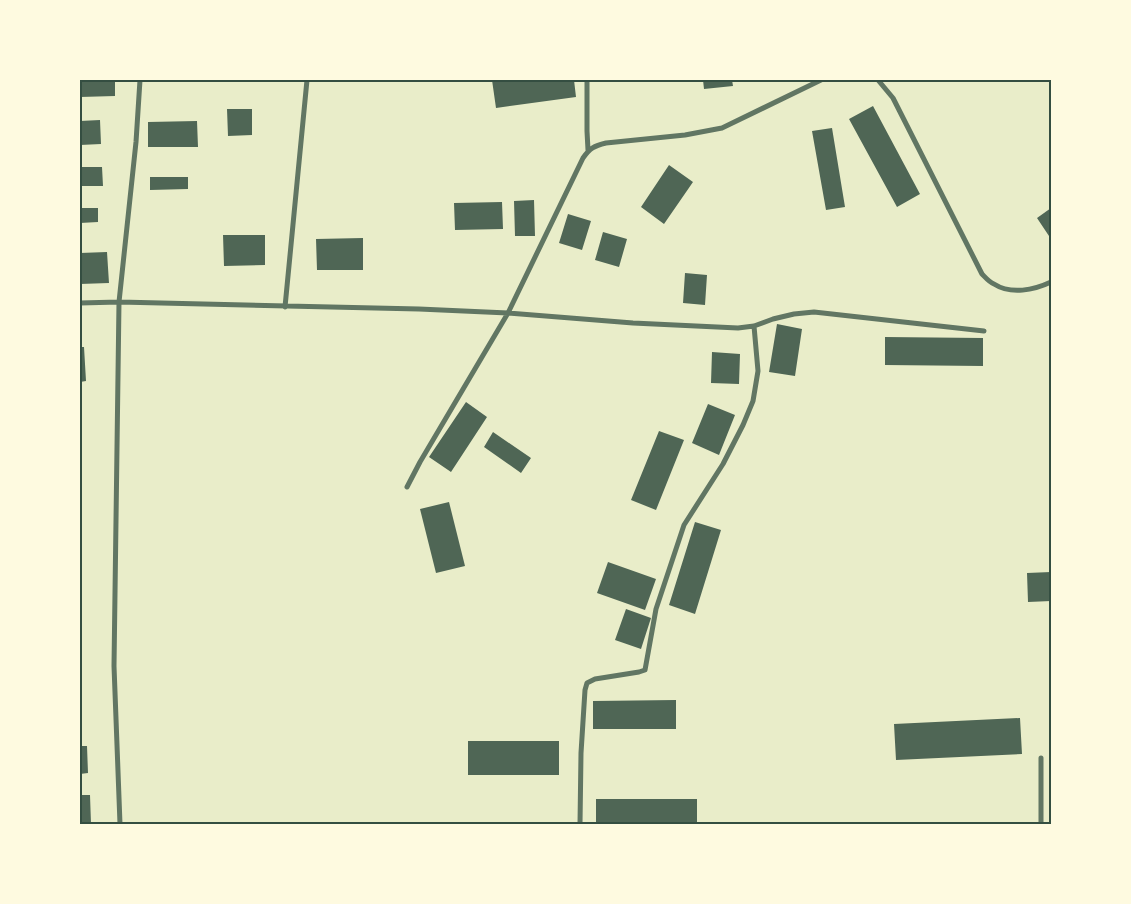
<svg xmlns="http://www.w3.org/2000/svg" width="1131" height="904" font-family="'Public Sans',sans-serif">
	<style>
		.building { fill: #4f6655 }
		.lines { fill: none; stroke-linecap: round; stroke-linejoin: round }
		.minor { stroke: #617663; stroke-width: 5 }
		.neatline { fill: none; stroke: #344e41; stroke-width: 2 }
	</style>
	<rect width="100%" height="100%" fill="#e9edc9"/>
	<path class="building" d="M80,80H115V96L80,97Z
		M492,80H574L576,97L496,108Z
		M703,80H732L733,86L704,89Z
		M873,106L920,194L897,207L849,119Z
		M227,109H252V135L228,136Z
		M100,120L101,144L80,145V121Z
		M197,121L198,147H148V122Z
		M832,128L845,207L826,210L812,131Z
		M669,165L693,182L664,224L641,207Z
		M80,167H102L103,186H80Z
		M150,177H188V189L150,190Z
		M534,200L535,236H515L514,201Z
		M502,202L503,229L455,230L454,203Z
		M80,208H98V222L80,223Z
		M1051,208V239L1037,218Z
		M568,214L591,221L582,250L559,243Z
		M603,232L627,239L619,267L595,260Z
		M223,235H265V265L224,266Z
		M363,238V270H317L316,239Z
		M107,252L109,283L80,284V253Z
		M685,273L707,275L705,305L683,303Z
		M777,324L802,329L795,376L769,372Z
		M885,337L983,338V366L885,365Z
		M80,347H84L86,381L80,382Z
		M712,352L740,354L739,384L711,383Z
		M466,402L487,417L451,472L429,457Z
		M708,404L735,415L719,455L692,443Z
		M659,431L684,440L656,510L631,500Z
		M493,432L531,458L521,473L484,447Z
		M449,502L465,566L436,573L420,509Z
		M695,522L721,530L695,614L669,605Z
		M608,562L656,579L645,610L597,593Z
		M1051,572V601L1028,602L1027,573Z
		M626,609L651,618L641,649L615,640Z
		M676,700V729H593V701Z
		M1020,718L1022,754L896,760L894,724Z
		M468,741H559V775H468Z
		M80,746H87L88,773L80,774Z
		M80,795H90L91,824H80Z
		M596,799H697V824H596Z"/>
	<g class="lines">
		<path class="minor" d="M587,80V131L588,150
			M878,80L893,98L982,274C985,277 989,282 994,284C1011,295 1034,290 1051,282
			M80,303L119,302L419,309L508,313L633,323L738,328L754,326L773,319L794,314L814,312L984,331
			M285,307L307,80
			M407,487L420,462L508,313L583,158C590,148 594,146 606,143L685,135L722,128L821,80
			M120,824L114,666L119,302L136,142L140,80
			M580,824L581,753L585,690L587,683L595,679L639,672L645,670L656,609L684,525L723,464L743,425L753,401L758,371L754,326
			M1041,824V758"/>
	</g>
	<rect width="1131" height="904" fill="none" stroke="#fefae0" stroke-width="162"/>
	<rect x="81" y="81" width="969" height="742" class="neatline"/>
</svg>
